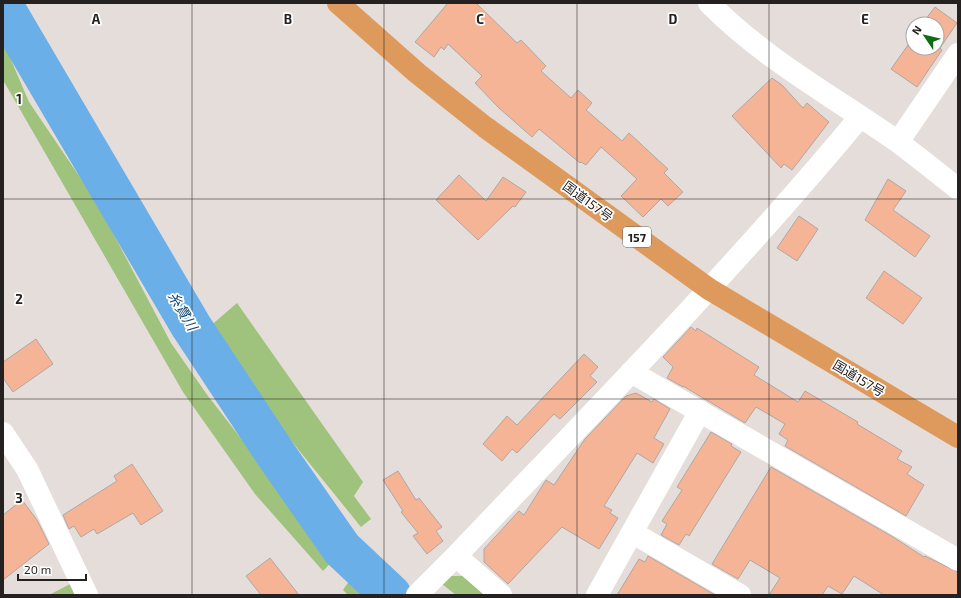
<svg xmlns="http://www.w3.org/2000/svg" width="961" height="598" font-family="'Exo 2','Noto Sans JP',sans-serif">
	<style>
		.green { fill: #9fc37c }
		.lines { fill: none; stroke-linecap: round; stroke-linejoin: round }
		.river { stroke: #6bafe8; stroke-width: 41 }
		.building { fill: #f6b496; stroke: #afa7a4 }
		.minor { stroke: #fff; stroke-width: 22 }
		.highway { stroke: #de9a5c; stroke-width: 22 }
		.grid { fill: none; stroke: #242120; stroke-width: 1; stroke-opacity: 0.55 }
		.labels { text-anchor: middle; dominant-baseline: central; stroke-width: 3.5; stroke-linejoin: round; paint-order: stroke }
		.shield { fill: #fff; stroke: #666463; stroke-width: 1 }
		.shield-label { font-size: 12px; font-weight: bold; fill: #242120 }
		.street-label { font-size: 13px; fill: #242120; stroke: #fff }
		.water-label { font-size: 14px; font-style: italic; fill: #13466c; stroke: #fff }
		.grid-label { font-size: 13px; text-anchor: middle; font-weight: bold; fill: #242120; stroke: #fff; stroke-width: 3.5; stroke-linejoin: round; paint-order: stroke }
	</style>
	<rect width="100%" height="100%" fill="#e5ddd9"/>
	<path class="green" d="M3,41L29,102L96,201L171,343L208,396L289,500L338,555L323,571L255,494L183,392L3,80Z
		M237,303L363,482L354,496L371,519L361,527L247,386L208,328Z
		M451,576H466L491,595H456L442,584Z
		M352,577L372,595H348L343,590Z
		M74,582L82,595H49Z"/>
	<g class="lines">
		<path class="river" d="M3,6L191,326L277,456L342,549L391,595"/>
	</g>
	<path class="building" d="M448,3H476L517,43L521,40L546,66L541,71L571,98L578,90L592,103L586,110L622,141L629,133L656,158L668,169L664,173L683,192L668,206L661,199L643,217L621,196L637,179L601,147L586,165L581,162L580,163L539,129L532,137L499,108L475,83L482,76L448,44L444,50L441,47L434,57L415,42Z
		M935,7L957,23L940,48L942,50L917,87L891,69L913,38V48H937V24H922Z
		M772,78L782,85L803,108L807,103L829,122L792,170L784,164L781,168L732,116Z
		M459,175L486,201L503,177L526,192L515,207L513,206L478,240L436,200Z
		M888,179L906,191L893,210L930,236L915,257L865,220Z
		M799,216L818,229L797,261L777,248Z
		M884,271L922,298L903,324L866,298Z
		M691,327L696,331L697,328L759,367L754,375L798,402L805,391L858,422L857,424L902,451L897,459L912,467L907,474L924,485L906,516L785,446L788,440L779,434L785,424L756,407L745,423L683,386V387L667,378L673,367L663,357Z
		M36,339L53,364L13,392L3,378V362Z
		M584,354L598,367L590,376L597,382L560,419L554,414L517,453L512,449L502,461L483,444L507,416L517,425Z
		M636,393L652,402L654,399L670,409L654,438L664,444L653,463L637,453L604,506L612,510L610,513L618,518L599,549L562,527L508,584L484,562V549L519,511L524,515L546,480L554,485L585,439L626,396Z
		M711,432L732,444L731,446L741,452L689,536L686,534L679,545L661,535L667,524L662,521L682,490L677,487Z
		M132,464L163,511L141,525L133,513L97,534L94,529L81,537L74,526L69,529L63,515L117,481L114,476Z
		M771,467L893,537L924,557L925,556L958,572V595H884L854,576L842,594L828,586L822,595H769L780,578L750,560L738,579L712,564Z
		M398,471L416,500L419,498L442,527L436,531L443,541L427,554L413,536L418,533L401,512L403,511L383,480Z
		M22,500L37,520L49,544L3,580V515Z
		M648,556L715,595H617L639,559L645,562Z
		M270,558L299,595H261L246,576Z"/>
	<g class="lines">
		<path class="minor" d="M709,3C764,59 834,97 898,142C918,157 938,173 958,189
			M898,142L958,54
			M631,372L958,560
			M3,433L27,469L87,595
			M633,533L740,595
			M456,556L501,595
			M417,595L456,556C593,412 733,270 860,117
			M597,595L700,411"/>
		<path class="highway" d="M338,3L417,73L485,127L709,289L958,437"/>
	</g>
	<path class="grid" d="M192,3V595M384,3V595M577,3V595M769,3V595M3,199H958M3,399H958"/>
	<g class="labels">
		<rect class="shield" x="623" y="227" width="28" height="20" rx="3"/>
		<g class="shield-label">
			<text x="637" y="237">157</text>
		</g>
		<g class="street-label">
			<text transform="translate(588 201) rotate(36)">国道157号</text>
			<text transform="translate(859 378) rotate(31)">国道157号</text>
		</g>
		<g class="water-label">
			<text transform="translate(183 311) rotate(59)">糸貫川</text>
		</g>
	</g>
	<g class="grid-label">
		<text x="96" y="24">A</text>
		<text x="288" y="24">B</text>
		<text x="480" y="24">C</text>
		<text x="673" y="24">D</text>
		<text x="865" y="24">E</text>
		<text x="19" y="104">1</text>
		<text x="19" y="304">2</text>
		<text x="19" y="503">3</text>
	</g>
	<rect width="961" height="598" fill="none" stroke="#242120" stroke-width="8"/>
	<g transform="translate(925 36) rotate(305)"><circle r="19" fill="#ffffff" stroke="#a7a6a6"/>
	<path d="M0-3L7 15L0 10L-7 15Z" fill="#106b14"/>
	<text y="-6" font-size="11" font-weight="bold" text-anchor="middle" fill="#242120">N</text>
	</g>
	<path d="M18 574v6h68v-6" fill="none" stroke="#242120" stroke-width="2"/>
	<text x="24" y="574" font-size="12" fill="#242120" stroke="#ffffff" stroke-width="3" paint-order="stroke">20 m</text>
</svg>
